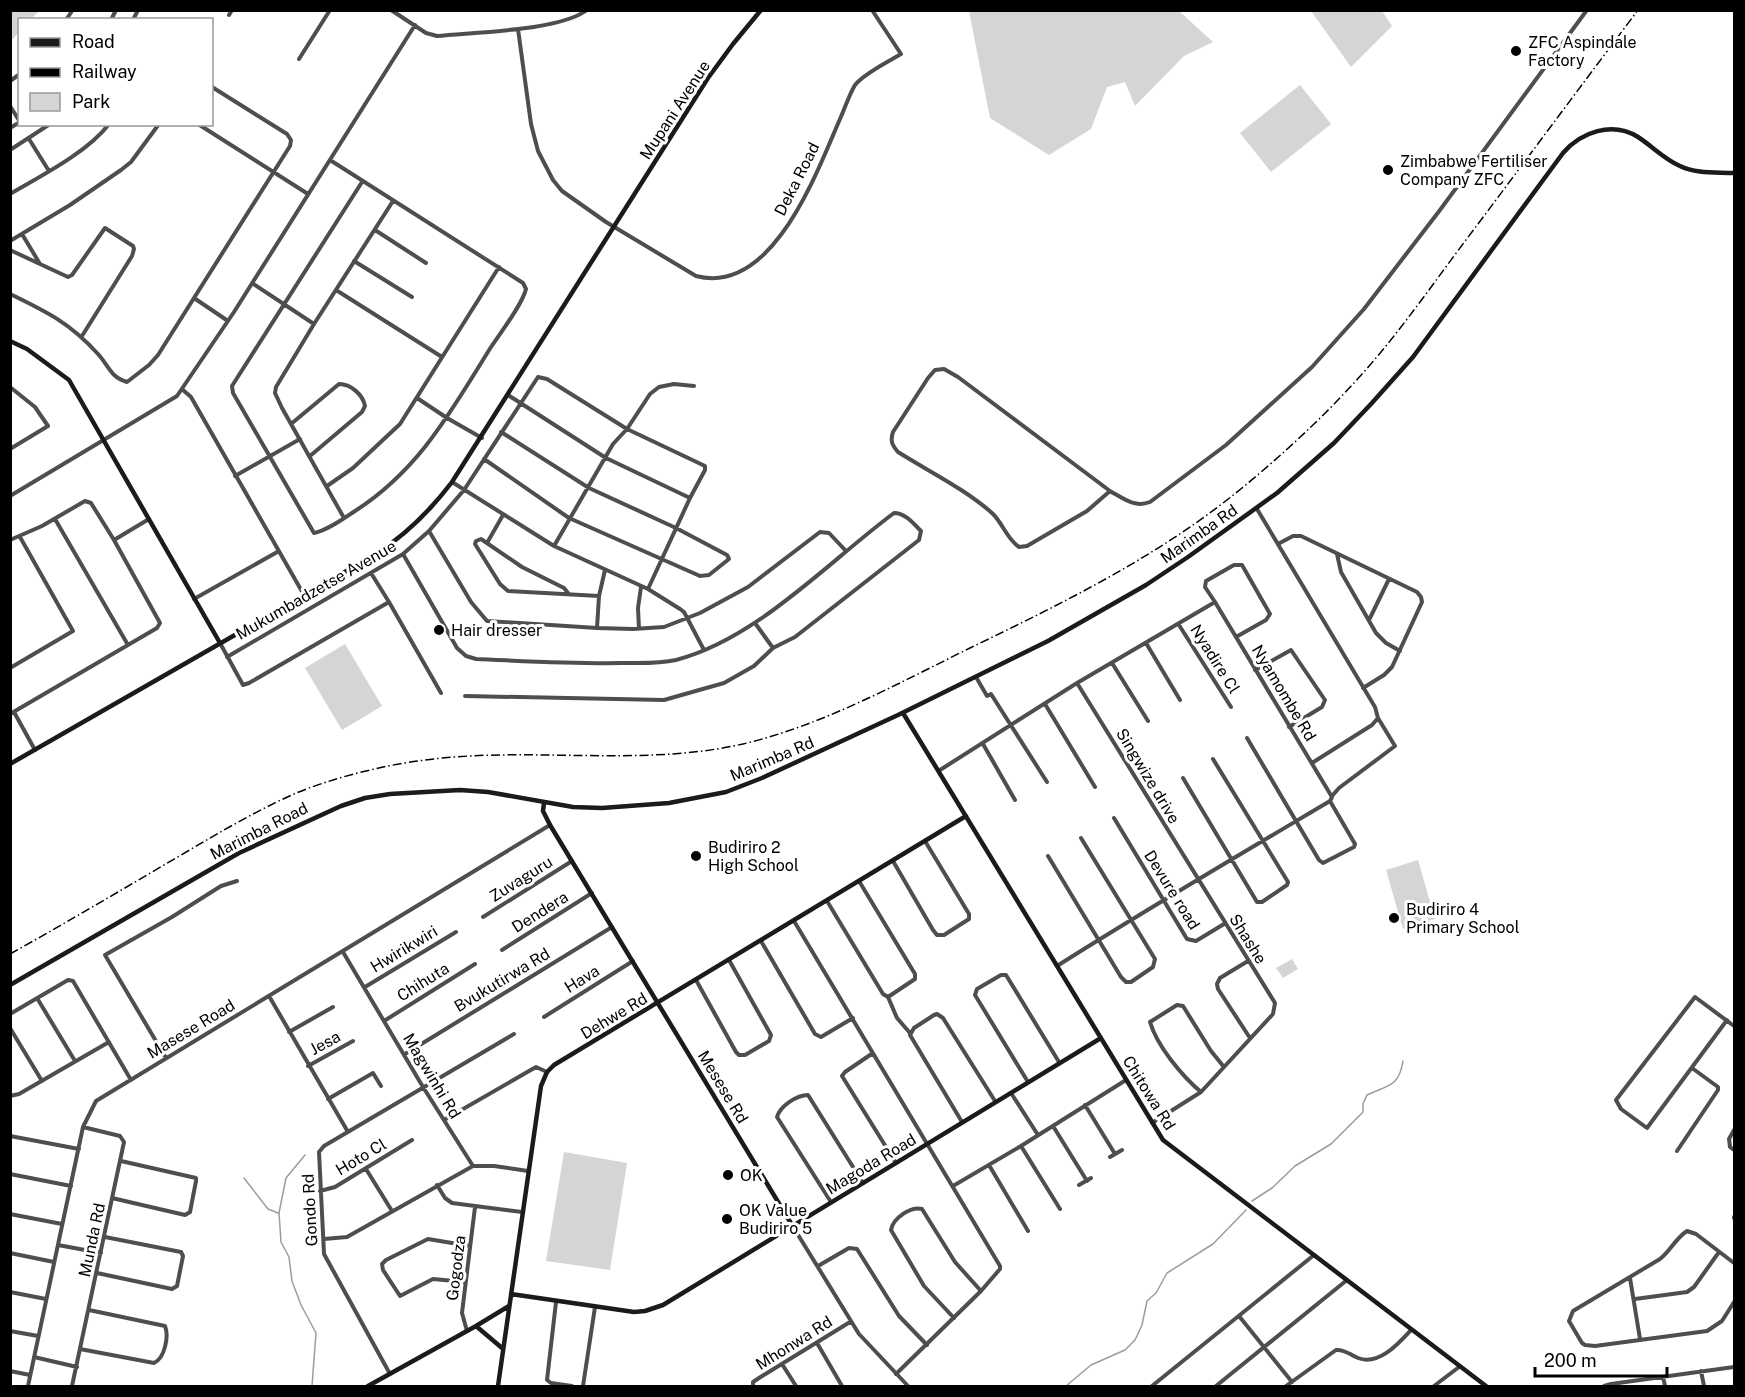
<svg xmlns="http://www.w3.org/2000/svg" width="1745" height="1397" font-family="'Public Sans',sans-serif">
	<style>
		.green { fill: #d5d5d5 }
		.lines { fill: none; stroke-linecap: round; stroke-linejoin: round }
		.stream { stroke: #9c9c9c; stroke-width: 1.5 }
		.street { stroke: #4e4e4e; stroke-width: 4 }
		.secondary { stroke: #1b1b1b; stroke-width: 4.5 }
		.rail { stroke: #000; stroke-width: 1.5; stroke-dasharray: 9 3 1.5 3; stroke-linecap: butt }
		.poi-dot { fill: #000; stroke: #fff; stroke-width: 2 }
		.labels { text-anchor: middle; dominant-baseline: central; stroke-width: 6; stroke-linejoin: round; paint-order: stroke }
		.poi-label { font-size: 16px; fill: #000; stroke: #fff; text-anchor: start }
		.street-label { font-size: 16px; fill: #000; stroke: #fff }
	</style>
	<rect width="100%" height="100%" fill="#fff"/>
	<path class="green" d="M11,10L39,11L31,19L20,20L19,32L11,41Z
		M969,11H1179L1213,42L1184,56L1135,106L1125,82L1107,87L1091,129L1049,155L990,118Z
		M1311,11H1382L1392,26L1351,67Z
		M1300,85L1331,124L1271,172L1240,133Z
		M345,644L382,706L342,730L305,668Z
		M1418,860L1435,919L1403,929L1386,870Z
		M1292,959L1298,969L1283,978L1276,968Z
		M564,1152L627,1163L610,1270L546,1261Z"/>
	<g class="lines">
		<path class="stream" d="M305,1155L286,1178L279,1213L281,1242L289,1257L292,1281L301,1305L316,1333L312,1386
			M244,1178L268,1209L278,1213
			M1252,1201L1272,1188L1295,1166L1331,1144L1363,1112V1104L1367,1095C1388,1085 1399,1087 1403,1061
			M1066,1386L1091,1365L1125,1350L1135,1340L1142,1325L1147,1301L1156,1293L1167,1273L1213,1244L1246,1210"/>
		<path class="street" d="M391,10L426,33L437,36C474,32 559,31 587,10
			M229,15L232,10
			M66,20L72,11
			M111,20L116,10
			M133,20L138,10
			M518,29L531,124L538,151L553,180L562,191L606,222L696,276C773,296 817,171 840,119C845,108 849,95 855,85C863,74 889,61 901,54L872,10
			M299,59L330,10
			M10,81L20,74
			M10,106L20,122
			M198,124L308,194
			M10,128L20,122
			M29,139L49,171
			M10,150L50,124
			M330,160L523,283L526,289C522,305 501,332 491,347C451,411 420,469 355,511C343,519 328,530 314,533L233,393L232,386L362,182
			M10,194C41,176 88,152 109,124
			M375,230L426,263
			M22,234L40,264L68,277L72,275L105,228L133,246L134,249L132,256L82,336
			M10,241L70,205L121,170L131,162L159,124
			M10,250L40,264
			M354,261L412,297
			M252,283L314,324L393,201
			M336,290L442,357
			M10,294C47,312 70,323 98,354C109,366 110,377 127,382L149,365L158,355L290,146L291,140L287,134L212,87
			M194,298L228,321
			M314,324L276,387L275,393L282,408L344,518
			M10,387L35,407L48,426L10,449
			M183,390L191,397L304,595
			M508,395L606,458L690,498
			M417,398L447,418L482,438
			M291,424L339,384C351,384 363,395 365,406L362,412L310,456
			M484,459L569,518L700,576L709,575L729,559L727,555L676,528L589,488L501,432
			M235,476L300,439
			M452,482L554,546L648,589L680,609L684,612L704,650
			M327,486L353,468L400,424L499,267
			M1110,491L1087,511L1027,546L1019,547C1007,539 1003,524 993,514C967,490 928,471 898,452C892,445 890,441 893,432L928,378L935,370L944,369L958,377L1110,491C1124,499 1135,508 1150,502L1226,445L1312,367L1364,309L1440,210L1587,10
			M10,496L177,396L234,312L415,25
			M1257,509L1375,707L1378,718L1372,725L1312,763
			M55,519L128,645
			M429,531L471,602L487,621L597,628L633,629L664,627L700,613L748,587L820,532L829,533L846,551
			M10,540L42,526L85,501L91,503L114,540L160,623L157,628L10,714
			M114,540L149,519
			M487,543L503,515
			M1278,544L1293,536H1301L1417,592L1421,597L1422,602L1392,667L1384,675L1363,688
			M554,546L613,444L627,429L650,394L659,387L674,384L694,386
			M403,554L457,648L466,656L476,659C525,661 573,664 622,663C640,663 659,664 676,660C757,639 828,562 894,513C905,513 913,523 921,531L919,540L795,637L773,648L754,666L724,683L664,700L465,696
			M1337,554L1341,572L1376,633L1386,643L1400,651
			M568,593L564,588L522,567L481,539L476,541L475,544L500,584L508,591L599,596
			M194,599L279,551
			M389,602L441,693
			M1215,602L1205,587L1206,581L1234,565H1242L1270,614L1266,620L1236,637
			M1370,618L1389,579
			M755,623L773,648
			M1179,625L1231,707
			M597,628L599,596L605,570
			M639,629L638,608L641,587
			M220,643L243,685L249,683L389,602L371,573
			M1146,643L1180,700
			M227,657L403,554L429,531L464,490L538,377L547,379L627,429L705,466V470L690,498L648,589
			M1112,663L1148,721
			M10,668L73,631L20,537
			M1255,670L1291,650L1325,700L1322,707L1289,727
			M976,677L987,696L991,694L1047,782
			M1077,683L1275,1003L1273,1014L1201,1092L1152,1123
			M1045,704L1095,787
			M14,712L35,750
			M1247,738L1319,860L1323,863L1354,847L1355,844L1330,801
			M983,744L1015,800
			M940,770L1077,683L1215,602L1332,797L1330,801C1239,855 1147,909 1057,966
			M1183,778L1257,902H1262L1287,885L1288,882L1213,759
			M1332,796L1339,788L1395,746L1378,718
			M1114,818L1187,939L1196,941L1224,924
			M1048,856L1121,977L1126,982H1131L1153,967L1155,959L1081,838
			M893,861L933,930L937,935H944L969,919V914L925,841
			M827,901L883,994L888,997L915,979V974L859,881
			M483,917L572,861
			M794,921L1000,1266V1269L981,1291L896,1374
			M761,941L815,1034L821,1037L853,1018
			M502,950L592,893
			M343,952L423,1087L473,1166H494L528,1171
			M1248,961L1220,978L1217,984L1218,989L1250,1038
			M696,980L736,1052L739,1055H745L769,1041L771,1035L729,960
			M365,987L456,932
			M269,996L348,1132
			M888,997L897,1018L910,1033
			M37,998L75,1061
			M10,1014L68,980L73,981L131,1080
			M544,1017L633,961
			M1727,1020L1647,1128L1621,1109L1616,1100L1695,997L1734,1026
			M384,1021L475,964
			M10,1028L42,1081
			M289,1032L333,1007
			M873,1053L845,1072L842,1076L896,1163
			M405,1054L612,927
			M166,1058L105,955L172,917L221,886L237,881
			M308,1066L353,1041
			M1028,1082L975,995L977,989L1001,975H1006L1059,1062
			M1201,1092C1182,1076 1157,1046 1150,1022L1177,1005L1183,1006L1211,1051L1224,1067
			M1011,1093L1038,1135
			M10,1096L19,1094L109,1042
			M328,1099L373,1073L381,1086
			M1085,1105L1115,1154
			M444,1120L536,1067L547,1072
			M962,1122L910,1035L914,1028L934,1015L937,1014L943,1018L995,1101
			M1053,1126L1087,1181
			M1734,1130L1729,1139L1730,1147L1734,1150
			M10,1136L79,1149
			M1021,1146L1060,1209
			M1677,1151L1718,1090V1087L1692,1068
			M1110,1157L1122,1150
			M989,1165L1028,1231
			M366,1169L392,1211
			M10,1174L71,1186
			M437,1185L445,1198L452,1203L522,1212
			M1079,1185L1091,1178
			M953,1186L1021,1146L1126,1080
			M320,1191L335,1187L412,1140
			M112,1198L185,1215L190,1212L196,1181V1178L121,1161
			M831,1202L777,1117C780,1106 797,1095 808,1095L863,1183
			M10,1214L62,1224
			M1734,1217V1218
			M792,1225L859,1334L908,1386
			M324,1239L347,1237L473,1166
			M58,1245L101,1253
			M10,1253L54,1262
			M1734,1263L1696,1234L1687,1231C1676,1238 1670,1251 1660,1259L1573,1311L1569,1321L1582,1343L1585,1345L1595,1346L1707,1331L1722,1321L1734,1302
			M818,1266L849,1248L857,1249L899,1316L927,1345
			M97,1273L172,1289L177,1286L183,1256L181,1252L105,1237
			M1630,1278L1640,1339
			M465,1282L433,1279L400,1296L383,1270L382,1264L386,1260L428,1239L470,1246
			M10,1292L46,1299
			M1635,1299L1687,1292L1694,1287L1719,1252
			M556,1302L547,1380L551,1383L572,1386
			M1239,1316L1292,1382
			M954,1318L924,1286L891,1230C893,1218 911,1206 922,1209L955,1262L981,1291
			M10,1331L38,1336
			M467,1331L462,1313L475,1207
			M817,1343L842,1386
			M80,1349L154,1363C165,1358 169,1336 165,1326L89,1310
			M34,1357L77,1367
			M782,1364L796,1386
			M10,1371L30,1375
			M1701,1371L1704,1386
			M390,1374L324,1254L319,1152L324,1146L514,1034
			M1663,1377L1665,1386
			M28,1386L83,1127L96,1101L550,825
			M72,1386L124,1142L120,1136L83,1127
			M583,1386L595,1307
			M753,1386V1382L759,1378L850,1322
			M1152,1386L1314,1255
			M1216,1386L1347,1280
			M1286,1386L1336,1350C1345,1349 1350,1355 1358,1358C1379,1366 1399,1343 1411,1330
			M1434,1386L1459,1367
			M1604,1386L1611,1384L1734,1367"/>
		<path class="secondary" d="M10,341L27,349L69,380L220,643
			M903,713L1163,1140L1486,1386
			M10,764L376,554C407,534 430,511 452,482L708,78L733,44L761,10
			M544,803L543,811L550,825L792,1225
			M10,985L239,853L341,806L365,798L390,794L460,790L488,792L573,807L602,808L669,803L726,792L762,778L898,715L1048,641L1146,585L1188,557L1277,493L1334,443L1371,404L1413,357L1563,153C1581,132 1612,121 1638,137C1652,146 1664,159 1680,166C1696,174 1716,172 1734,173
			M511,1294L634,1312L645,1311L663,1305L1101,1038
			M476,1326L502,1348
			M368,1386L476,1326L509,1306
			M498,1386L541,1086L547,1072L554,1065L966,816"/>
		<path class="rail" d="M10,954C62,925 113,895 164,865C207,840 249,814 294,794C329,779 380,766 418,761C526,745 636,768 743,744C823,725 897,684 970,648C1065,602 1159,556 1242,488C1287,451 1331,410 1370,365C1408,321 1442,271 1478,224C1531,153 1584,82 1638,10"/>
	</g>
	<g class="poi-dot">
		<circle cx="1516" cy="51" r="6"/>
		<circle cx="1388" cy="170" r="6"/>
		<circle cx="439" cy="630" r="6"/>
		<circle cx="696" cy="856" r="6"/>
		<circle cx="1394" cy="918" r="6"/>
		<circle cx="728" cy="1175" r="6"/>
		<circle cx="727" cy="1219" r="6"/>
	</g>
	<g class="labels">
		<g class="poi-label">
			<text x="1528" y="42">ZFC Aspindale<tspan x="1528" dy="18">Factory</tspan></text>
			<text x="1400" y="161">Zimbabwe Fertiliser<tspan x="1400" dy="18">Company ZFC</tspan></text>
			<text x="451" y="630">Hair dresser</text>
			<text x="708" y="847">Budiriro 2<tspan x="708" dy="18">High School</tspan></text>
			<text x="1406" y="909">Budiriro 4<tspan x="1406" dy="18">Primary School</tspan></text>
			<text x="740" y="1175">OK</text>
			<text x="739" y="1210">OK Value<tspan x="739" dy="18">Budiriro 5</tspan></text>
		</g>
		<g class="street-label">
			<text transform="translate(675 110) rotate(-57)">Mupani Avenue</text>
			<text transform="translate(797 179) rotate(-63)">Deka Road</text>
			<text transform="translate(1199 534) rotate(-35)">Marimba Rd</text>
			<text transform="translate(316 590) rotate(-30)">Mukumbadzetse Avenue</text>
			<text transform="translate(1215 659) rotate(58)">Nyadire Cl</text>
			<text transform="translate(1284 693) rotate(59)">Nyamombe Rd</text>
			<text transform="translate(772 759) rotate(-23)">Marimba Rd</text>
			<text transform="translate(1148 776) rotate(59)">Singwize drive</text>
			<text transform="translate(259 831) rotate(-27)">Marimba Road</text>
			<text transform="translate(521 879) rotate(-32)">Zuvaguru</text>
			<text transform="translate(1172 890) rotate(58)">Devure road</text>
			<text transform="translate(540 912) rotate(-32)">Dendera</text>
			<text transform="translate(1248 939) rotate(58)">Shashe</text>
			<text transform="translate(404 949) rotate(-31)">Hwirikwiri</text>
			<text transform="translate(582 979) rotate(-32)">Hava</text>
			<text transform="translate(502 980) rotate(-31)">Bvukutirwa Rd</text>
			<text transform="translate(423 982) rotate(-32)">Chihuta</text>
			<text transform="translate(614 1016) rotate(-31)">Dehwe Rd</text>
			<text transform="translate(191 1029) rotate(-31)">Masese Road</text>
			<text transform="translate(325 1043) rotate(-29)">Jesa</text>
			<text transform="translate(432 1076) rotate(59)">Magwinhi Rd</text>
			<text transform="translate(723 1087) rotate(59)">Mesese Rd</text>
			<text transform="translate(1149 1093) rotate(58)">Chitowa Rd</text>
			<text transform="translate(361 1157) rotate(-31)">Hoto Cl</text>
			<text transform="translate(871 1164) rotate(-31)">Magoda Road</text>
			<text transform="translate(310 1210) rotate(-93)">Gondo Rd</text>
			<text transform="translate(92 1240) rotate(-78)">Munda Rd</text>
			<text transform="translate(456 1268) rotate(-83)">Gogodza</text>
			<text transform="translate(794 1343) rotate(-32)">Mhonwa Rd</text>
		</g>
	</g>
	<rect width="1745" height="1397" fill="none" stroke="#000000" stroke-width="24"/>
	<rect x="18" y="18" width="195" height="108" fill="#ffffff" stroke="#999999" stroke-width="1.5"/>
	<rect x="30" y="38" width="30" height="9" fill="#1b1b1b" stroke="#999999" stroke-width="1.5"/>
	<text x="72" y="48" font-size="18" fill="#000000">Road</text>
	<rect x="30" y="68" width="30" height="9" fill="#000000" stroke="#999999" stroke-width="1.5"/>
	<text x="72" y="78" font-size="18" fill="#000000">Railway</text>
	<rect x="30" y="93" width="30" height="18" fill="#d5d5d5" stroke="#999999" stroke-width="1.5"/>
	<text x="72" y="108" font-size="18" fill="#000000">Park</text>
	<path d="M1535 1367v9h132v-9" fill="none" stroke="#000000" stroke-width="3"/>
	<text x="1544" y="1367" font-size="18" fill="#000000" stroke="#ffffff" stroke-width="4.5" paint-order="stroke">200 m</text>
</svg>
